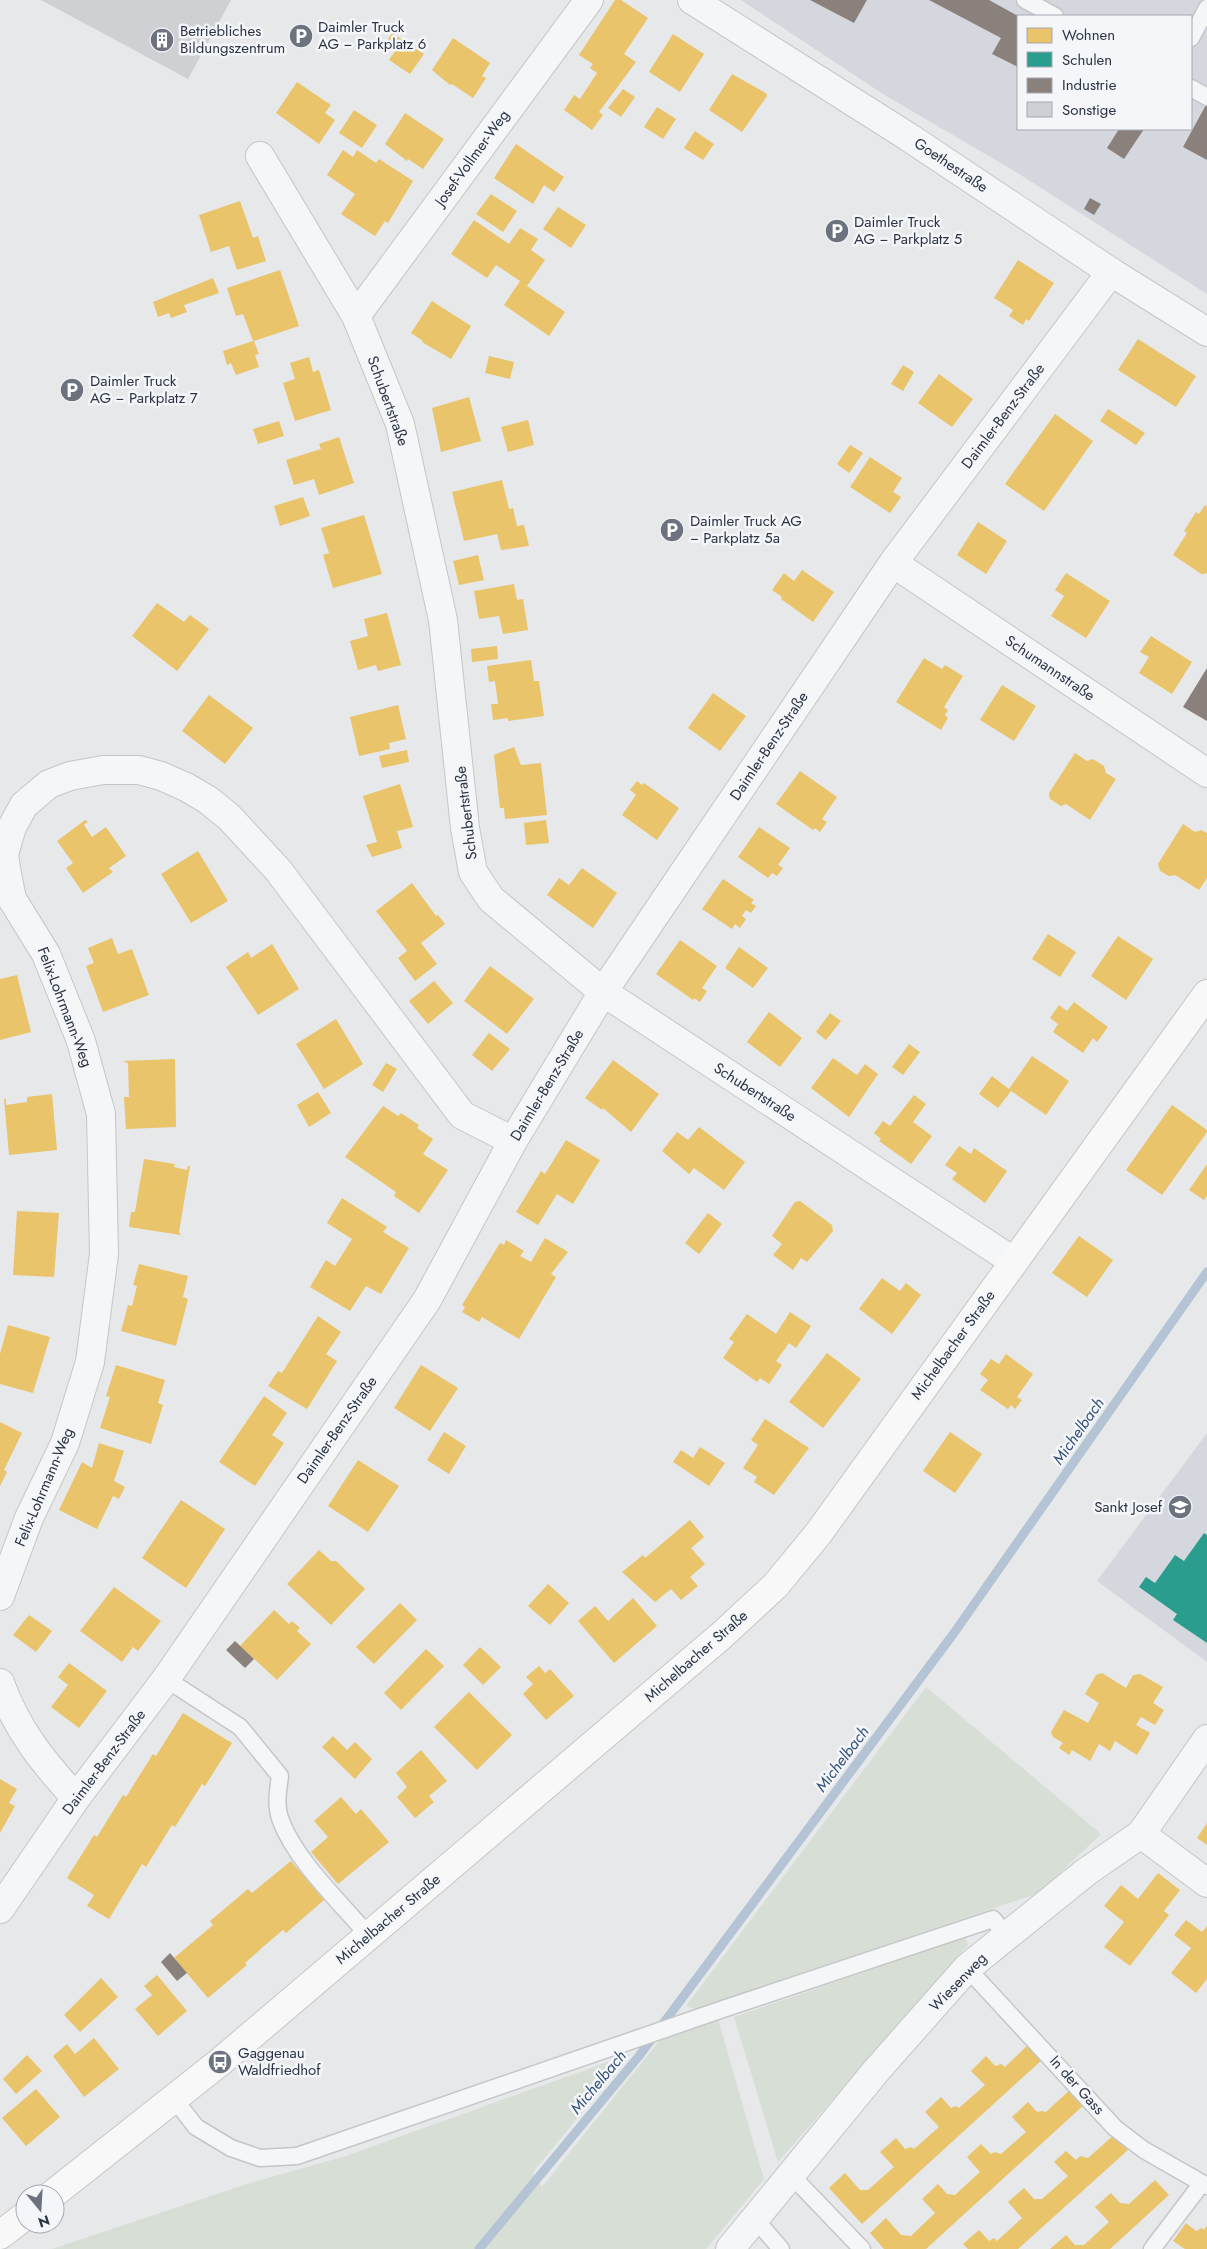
<svg xmlns="http://www.w3.org/2000/svg" width="1207" height="2249" font-family="Jost,sans-serif">
	<style>
		.built { fill: #d4d7dd; fill-rule: evenodd }
		.green { fill: #d6ded6 }
		.homes { fill: #e9c46a }
		.schools { fill: #2a9d8f }
		.industry { fill: #8a817c }
		.lines { fill: none; stroke-linecap: round; stroke-linejoin: round }
		.stream { stroke: #b4c4d5; stroke-width: 9 }
		.building { fill: #ced0d3 }
		.service-casing { stroke: #c4c6c8; stroke-width: 19 }
		.minor-casing { stroke: #c4c6c8; stroke-width: 30 }
		.tertiary-casing { stroke: #c4c6c8; stroke-width: 30 }
		.secondary-casing { stroke: #c4c6c8; stroke-width: 30 }
		.service { stroke: #f5f6f7; stroke-width: 16 }
		.minor { stroke: #f5f6f7; stroke-width: 28 }
		.tertiary { stroke: #f5f6f7; stroke-width: 28 }
		.secondary { stroke: #f8f8f8; stroke-width: 28 }
		.labels { text-anchor: middle; dominant-baseline: central; stroke-width: 5; stroke-linejoin: round; paint-order: stroke }
		.poi-label { font-size: 15px; fill: #2b3445; stroke: #f4f6f9; text-anchor: start }
		.street-label { font-size: 15px; fill: #2b3445; stroke: #f4f6f9 }
		.water-label { font-size: 16px; font-style: italic; fill: #34527a; stroke: #f4f6f9 }
	</style>
	<rect width="100%" height="100%" fill="#e6e8ea"/>
	<path class="built" d="M741,0H1207V294L1016,172L883,94ZM1018,16H1191V129H1018Z
		M1207,1433V1662L1097,1581Z"/>
	<path class="green" d="M926,1687L1101,1834L1039,1893L696,2009L686,2006Z
		M965,1937L968,1945L778,2162L734,2017Z
		M718,2019L764,2179L706,2249H52L250,2183L346,2156L630,2054L533,2172L542,2187L660,2040Z"/>
	<path class="homes" d="M615,0H621L648,18L624,54L636,62L599,112L603,115L592,130L564,110L574,95L580,99L597,73L590,68L593,64L579,55Z
		M392,33L424,54L410,74L389,60L395,51L385,44Z
		M673,34L704,54L680,92L649,72Z
		M453,38L490,63L482,76L486,78L473,98L452,84L450,85L432,70Z
		M732,74L766,93L767,96L742,132L709,110Z
		M297,82L331,105L325,113L335,120L319,144L276,113Z
		M623,89L635,97L621,117L608,108Z
		M657,107L676,119L663,139L644,127Z
		M354,110L377,125L362,148L339,133Z
		M405,113L444,139L423,169L408,159L407,161L385,144Z
		M695,131L714,144L703,160L684,148Z
		M516,144L564,177L554,192L544,185L533,204L494,178Z
		M343,150L353,157L357,150L376,163L379,159L413,181L388,223L385,221L375,236L341,214L355,194L327,175Z
		M491,194L517,211L503,232L476,214Z
		M240,201L253,238L258,236L266,261L237,270L229,246L211,252L199,215Z
		M558,207L586,225L571,248L543,229Z
		M474,220L509,244L520,228L538,239L531,250L545,260L527,286L565,312L549,336L504,305L520,281L496,265L487,278L451,254Z
		M1018,260L1054,283L1029,321L1026,319L1023,325L1009,316L1013,310L994,298Z
		M280,270L299,326L254,341L259,354L255,355L259,367L236,375L231,363L227,365L223,351L253,341L243,314L236,316L227,288Z
		M213,278L219,293L184,305L187,312L171,318L169,313L158,317L153,302Z
		M432,301L471,326L451,359L422,342L423,341L411,333Z
		M1138,339L1196,376L1176,407L1118,370Z
		M489,356L514,362L510,379L485,373Z
		M309,357L313,372L319,370L331,410L295,421L283,383L295,379L290,363Z
		M903,365L914,372L903,391L891,384Z
		M939,374L973,399L952,427L918,403Z
		M469,397L481,441L441,452L432,408Z
		M1108,409L1145,433L1136,445L1100,421Z
		M1055,414L1093,441L1044,511L1005,484Z
		M528,420L534,445L508,452L501,427Z
		M279,421L284,436L258,444L253,429Z
		M339,437L354,483L319,495L314,479L294,485L286,460L321,449L319,444Z
		M850,445L863,453L849,473L837,464Z
		M870,457L902,478L893,492L901,497L890,513L850,487Z
		M502,480L509,509L513,508L517,526L524,525L529,546L501,550L497,534L464,541L452,492Z
		M303,497L310,516L280,526L274,506Z
		M1205,505L1207,507V574L1204,573L1203,575L1173,555L1187,533L1184,531L1196,512L1199,514Z
		M364,515L382,574L333,588L323,555L329,553L321,528Z
		M978,522L1007,541L986,574L957,555Z
		M478,555L484,580L459,585L453,561Z
		M802,570L834,592L813,622L781,599L782,597L772,590L784,573L794,581Z
		M1066,573L1110,601L1086,638L1051,616L1064,596L1055,590Z
		M514,584L517,600L523,599L528,630L503,634L499,616L479,619L474,591Z
		M157,603L184,622L190,615L209,629L177,671L132,636Z
		M387,613L401,665L378,671L376,665L358,670L350,641L368,636L364,619Z
		M1151,636L1192,662L1172,694L1139,673L1149,657L1140,652Z
		M497,646L498,659L472,662L471,649Z
		M924,658L942,669L945,665L963,676L944,707L948,710L945,715L948,718L941,730L896,702Z
		M531,660L534,681H539L544,716L508,721V718L493,720L491,704H498L495,681L489,682L487,666Z
		M1002,685L1036,706L1014,741L980,720Z
		M713,693L746,716L720,751L688,728Z
		M209,695L253,728L225,764L182,731Z
		M398,705L406,739L389,743L390,749L359,756L350,717Z
		M514,747L521,765L541,763L547,815L505,819L504,808H500L494,755Z
		M407,750L409,762L382,768L379,756Z
		M1075,753L1087,761L1093,759L1104,766L1106,773L1116,779L1090,820L1066,804L1061,806L1050,799L1049,793Z
		M800,771L837,797L822,819L827,822L820,832L815,828L813,830L776,804Z
		M637,781L642,785L644,783L679,808L657,840L622,815L636,795L630,790Z
		M400,784L413,827L397,831L402,848L372,857L366,845L377,842L363,796Z
		M85,820L88,822L84,825L92,837L106,827L126,856L109,868L113,872L83,893L66,868L73,863L57,841Z
		M546,820L549,843L526,845L524,823Z
		M1183,824L1195,832L1201,830L1207,833V878L1199,890L1175,875L1169,876L1160,871L1158,864Z
		M759,827L790,848L778,865L783,868L777,876L772,873L768,878L738,857Z
		M198,851L228,901L191,923L161,874Z
		M582,868L617,893L593,928L547,895L559,878L569,885Z
		M723,879L754,900L751,903L756,906L751,913L746,910L742,916L746,919L740,928L735,924L732,929L702,909Z
		M412,883L436,916L438,915L445,924L421,943L437,964L415,981L398,958L407,951L376,911Z
		M1048,934L1076,952L1060,977L1032,959Z
		M1118,936L1153,959L1126,1000L1091,976Z
		M112,938L118,954L132,949L149,995L103,1012L86,966L94,963L88,948Z
		M680,940L717,966L702,988L707,991L700,1002L694,998L693,1000L656,974Z
		M272,944L299,989L258,1015L226,967L248,952L251,958Z
		M739,947L768,968L753,988L725,968Z
		M490,966L534,999L507,1034L464,1001Z
		M17,975L31,1032L0,1040V979Z
		M434,981L453,1003L428,1024L409,1001Z
		M1074,1002L1108,1027L1097,1042L1093,1038L1083,1053L1053,1032L1058,1024L1050,1018L1059,1005L1067,1011Z
		M769,1012L802,1038L780,1067L747,1042Z
		M830,1013L841,1021L826,1040L816,1032Z
		M336,1019L363,1064L324,1089L296,1044Z
		M489,1033L510,1049L492,1071L472,1055Z
		M909,1044L920,1052L903,1075L892,1067Z
		M1032,1056L1069,1081L1046,1115L1011,1091L998,1108L979,1094L992,1076L1009,1089Z
		M833,1058L857,1075L865,1064L878,1074L849,1117L811,1088Z
		M175,1059L176,1127L126,1129L124,1097H129L128,1063L123,1061Z
		M613,1060L659,1094L631,1132L603,1108L602,1110L585,1098Z
		M386,1063L397,1069L383,1092L372,1085Z
		M318,1092L331,1113L309,1127L297,1105Z
		M52,1094L57,1150L9,1155L4,1099H6V1105L27,1102V1097Z
		M914,1095L926,1104L913,1122L932,1136L911,1164L879,1141L881,1139L874,1133L883,1121L890,1126Z
		M1172,1105L1207,1130V1132L1162,1195L1126,1170Z
		M383,1106L398,1116L401,1113L419,1125L417,1128L433,1139L423,1154L448,1170L419,1213L394,1196L396,1192L345,1157Z
		M699,1127L745,1162L724,1190L694,1168L689,1174L662,1151L677,1132L688,1140Z
		M566,1140L600,1160L573,1204L557,1194L538,1225L516,1212L541,1171L545,1174Z
		M959,1146L971,1154L974,1148L1007,1171L985,1203L952,1179L957,1173L945,1165Z
		M144,1159L175,1164L174,1167L187,1170L188,1166H190L179,1232L181,1235L129,1227L131,1212H135Z
		M1207,1164V1196L1204,1200L1189,1190Z
		M342,1198L387,1227L383,1232L409,1248L381,1294L366,1286L350,1311L310,1287L326,1260L335,1266L352,1239L327,1223Z
		M800,1201L832,1225L833,1231L807,1262L801,1258L793,1270L773,1255L782,1244L772,1236L795,1202Z
		M17,1211L59,1213L54,1277L13,1275Z
		M708,1213L722,1224L699,1254L685,1243Z
		M1079,1236L1113,1260L1087,1297L1052,1273Z
		M545,1238L568,1252L551,1274L556,1277L519,1339L482,1317L479,1322L462,1312L465,1307L462,1305L500,1243L504,1245L506,1240L524,1251L520,1256L531,1262Z
		M139,1264L188,1276L183,1297L188,1299L176,1346L121,1331L128,1305L132,1306L137,1286L133,1285Z
		M882,1278L900,1291L906,1283L921,1295L892,1334L859,1309Z
		M790,1312L811,1326L796,1348L789,1343L776,1361L782,1365L769,1384L760,1378L757,1382L723,1358L734,1342L729,1339L747,1314L776,1334Z
		M318,1316L341,1332L326,1354L337,1361L307,1409L268,1386L278,1371L282,1373Z
		M8,1325L50,1337L33,1393L0,1384V1354Z
		M827,1353L861,1379L823,1428L789,1402Z
		M1006,1354L1033,1374L1017,1397L1022,1400L1015,1409L1011,1405L1008,1409L980,1390L988,1380L980,1374L991,1359L999,1364Z
		M116,1365L165,1380L158,1403L163,1405L151,1444L100,1428L110,1397L106,1396Z
		M421,1365L458,1388L430,1431L394,1408Z
		M264,1396L287,1413L272,1435L284,1443L255,1486L219,1462Z
		M765,1419L809,1448L774,1495L754,1482L757,1477L743,1468L758,1445L751,1440Z
		M0,1422L22,1433L4,1470L7,1472L0,1486Z
		M444,1432L466,1446L449,1474L427,1460Z
		M950,1432L982,1454L955,1493L923,1471Z
		M99,1443L124,1451L114,1481L125,1487L119,1499L113,1496L97,1529L59,1510L82,1462L92,1468Z
		M700,1447L725,1463L709,1486L673,1462L681,1450L693,1458Z
		M358,1460L399,1486L368,1532L328,1506Z
		M181,1500L225,1529L186,1588L142,1558Z
		M690,1520L704,1537L691,1548L705,1564L690,1577L698,1586L681,1600L671,1589L655,1602L622,1572L643,1555L645,1558Z
		M319,1550L331,1561H336L365,1589L331,1625L287,1584Z
		M548,1584L569,1603L550,1625L528,1606Z
		M114,1587L161,1621L138,1651L133,1647L122,1662L80,1631Z
		M633,1598L657,1626L614,1663L578,1621L595,1606L608,1621Z
		M400,1603L417,1620L374,1664L356,1647Z
		M274,1610L289,1624L292,1621L300,1628L297,1631L311,1644L277,1680L240,1646Z
		M29,1615L52,1631L36,1652L13,1635Z
		M480,1647L501,1667L483,1685L463,1665Z
		M426,1649L444,1666L401,1710L384,1693Z
		M69,1663L107,1691L79,1728L51,1707L68,1685L58,1677Z
		M539,1666L545,1673L550,1669L574,1696L546,1720L523,1694L533,1684L526,1677Z
		M1102,1673L1126,1688L1133,1675L1140,1674L1163,1687L1153,1703L1164,1710L1155,1725L1141,1717L1136,1725L1150,1733L1137,1755L1115,1741L1110,1751L1099,1744L1090,1761L1072,1750L1069,1755L1059,1748L1063,1743L1053,1737L1051,1732L1064,1710L1088,1723L1099,1703L1085,1694L1096,1675Z
		M469,1692L512,1735L477,1770L434,1727Z
		M183,1713L232,1743L205,1786L202,1784L175,1827L172,1825L146,1867L142,1864L109,1919L87,1906L94,1895L67,1878L94,1835L97,1837L123,1795L126,1797L153,1754L156,1756Z
		M333,1736L347,1750L355,1742L372,1759L355,1779L322,1747Z
		M421,1750L447,1781L429,1796L434,1802L415,1818L397,1797L407,1787L396,1773Z
		M0,1779L17,1789L9,1803L15,1806L0,1833Z
		M341,1797L356,1814L361,1809L389,1842L338,1884L311,1852L328,1837L314,1821Z
		M1207,1823V1845L1197,1838Z
		M291,1861L324,1900L286,1933L283,1930L264,1946L245,1963L247,1965L208,1998L174,1958L213,1925L210,1921L248,1889L252,1893Z
		M1158,1873L1180,1890L1164,1911L1169,1915L1130,1966L1104,1947L1124,1922L1104,1906L1121,1885L1138,1899Z
		M1186,1920L1202,1932L1207,1926V1979L1196,1993L1171,1973L1191,1948L1174,1935Z
		M157,1975L187,2011L158,2036L135,2009L152,1995L144,1986Z
		M101,1978L118,1997L80,2032L64,2015Z
		M94,2038L119,2069L84,2097L53,2056L67,2044L75,2054Z
		M1030,2043L1044,2058L862,2224L829,2188L845,2173L860,2190H868L894,2167L880,2152L896,2138L905,2149L911,2147L914,2149L939,2127L925,2112L941,2097L951,2108L956,2106L959,2108L985,2085L971,2071L986,2056L995,2066L1001,2064L1005,2067Z
		M27,2055L42,2071L16,2094L3,2079Z
		M1072,2088L1086,2103L926,2249H884L870,2233L886,2218L901,2235L911,2236L935,2213L922,2199L938,2184L947,2194L955,2195L980,2172L967,2157L981,2144L991,2154L995,2152L1001,2154L1026,2132L1012,2117L1028,2102L1037,2112L1041,2111L1046,2112Z
		M36,2089L60,2117L26,2146L2,2118Z
		M1114,2135L1128,2150L1018,2249H968L963,2244L979,2230L989,2241L994,2238L997,2241L1022,2218L1008,2202L1024,2188L1034,2199H1042L1068,2176L1054,2162L1066,2151L1076,2160L1080,2156L1088,2158Z
		M1155,2180L1169,2195L1110,2249H1050L1066,2235L1075,2245H1084L1109,2222L1095,2207L1111,2193L1120,2203L1129,2204Z
		M1186,2223L1196,2231L1202,2228L1204,2230L1207,2226V2249H1185L1173,2241Z"/>
	<path class="schools" d="M1204,1533L1207,1535V1643L1173,1620L1177,1614L1139,1587L1146,1577L1155,1583L1175,1555L1184,1561Z"/>
	<path class="industry" d="M810,0H867L854,23Z
		M929,0H989L1018,16V67L992,54L1001,38Z
		M1207,103V160L1183,147Z
		M1119,129H1144L1124,159L1107,148Z
		M1090,198L1101,204L1094,215L1084,209Z
		M1207,668V721L1183,707Z
		M235,1641L254,1659L245,1668L226,1650Z
		M170,1953L187,1973L177,1981L161,1962Z"/>
	<g class="lines">
		<path class="stream" d="M479,2249L639,2056L954,1633L1207,1272"/>
	</g>
	<path class="building" d="M41,0H231L188,79Z"/>
	<g class="lines">
		<g class="service-casing">
			<path id="service" d="M1025,0L1055,16
				M1191,38L1207,8
				M1191,88L1207,97
				M166,1679L240,1727L280,1776C278,1791 275,1806 281,1821C296,1861 341,1903 369,1936
				M967,1968L1115,2128L1144,2150L1207,2186
				M175,2100L196,2127L231,2148L260,2158L297,2156L726,2008L993,1919L1006,1935
				M792,2176L862,2249
				M756,2220L781,2249
				M1152,2249L1202,2183"/>
		</g>
		<g class="minor-casing">
			<path id="minor" d="M260,156L356,316L400,424L443,620L465,828L473,872L491,899L603,992L1013,1261
				M356,316L589,0
				M893,563L1207,773
				M0,1596L29,1518L65,1443L90,1362L104,1254L101,1114L81,1041L46,954L12,899L7,874L4,854L12,827L24,805L49,784L70,776L103,770H139L161,776L186,787L208,800L229,817L278,870L462,1115L513,1141
				M0,1683C17,1730 43,1762 76,1798
				M1141,1834L1207,1883
				M0,1909L76,1798L166,1679L427,1300L513,1141L603,992L893,563L1111,272
				M730,2249L876,2071L967,1968L1086,1872L1141,1834L1207,1739"/>
		</g>
		<g class="tertiary-casing">
			<path id="tertiary" d="M692,0L907,136L1111,272L1207,332"/>
		</g>
		<g class="secondary-casing">
			<path id="secondary" d="M53,2194L220,2062L722,1635L775,1586L818,1534L1207,994
				M0,2235L25,2216"/>
		</g>
		<use href="#service" class="service"/>
		<use href="#minor" class="minor"/>
		<use href="#tertiary" class="tertiary"/>
		<use href="#secondary" class="secondary"/>
	</g>
	<defs>
		<g id="parking-disc" transform="scale(1.25)"><circle r="9.5" fill="#6c737f" stroke="#f4f6f9"/><path d="M-3.5-5.5H1a3.5 3.5 0 0 1 0 7H-1V5.5H-3.5ZM-1-3.4V-.6H.8a1.4 1.4 0 0 0 0-2.8Z" fill="#fff"/></g>
		<g id="building-disc" transform="scale(1.25)"><circle r="9.5" fill="#6c737f" stroke="#f4f6f9"/><path d="M-4-6H4V6H1V3H-1V6H-4ZM-2.5-4.3h1.7v1.8h-1.7ZM.8-4.3h1.7v1.8H.8ZM-2.5-1h1.7V.8h-1.7ZM.8-1h1.7V.8H.8Z" fill="#fff"/></g>
		<g id="school-disc" transform="scale(1.25)"><circle r="9.5" fill="#6c737f" stroke="#f4f6f9"/><path d="M0-5L7-2L0 1L-7-2ZM-4 1L0 2.5L4 1V4Q0 6-4 4Z" fill="#fff"/></g>
		<g id="bus-disc" transform="scale(1.25)"><circle r="9.5" fill="#6c737f" stroke="#f4f6f9"/><path d="M-5-6H5V4H4V6H2V4H-2V6H-4V4H-5ZM-3.5-4V0h7V-4ZM-3.5 1.2v1.5H-2V1.2ZM2 1.2v1.5H3.5V1.2Z" fill="#fff"/></g>
	</defs>
	<g fill-rule="evenodd">
		<use href="#parking-disc" x="301" y="36"/>
		<use href="#building-disc" x="162" y="40"/>
		<use href="#parking-disc" x="837" y="231"/>
		<use href="#parking-disc" x="72" y="390"/>
		<use href="#parking-disc" x="672" y="530"/>
		<use href="#school-disc" x="1180" y="1507"/>
		<use href="#bus-disc" x="220" y="2062"/>
	</g>
	<g class="labels">
		<g class="poi-label">
			<text x="318" y="27">Daimler Truck<tspan x="318" dy="17">AG − Parkplatz 6</tspan></text>
			<text x="180" y="31">Betriebliches<tspan x="180" dy="17">Bildungszentrum</tspan></text>
			<text x="854" y="222">Daimler Truck<tspan x="854" dy="17">AG − Parkplatz 5</tspan></text>
			<text x="90" y="381">Daimler Truck<tspan x="90" dy="17">AG − Parkplatz 7</tspan></text>
			<text x="690" y="521">Daimler Truck AG<tspan x="690" dy="17">− Parkplatz 5a</tspan></text>
			<text x="1162" y="1507" text-anchor="end">Sankt Josef</text>
			<text x="238" y="2053">Gaggenau<tspan x="238" dy="17">Waldfriedhof</tspan></text>
		</g>
		<g class="street-label">
			<text transform="translate(472 158) rotate(-54)">Josef-Vollmer-Weg</text>
			<text transform="translate(951 165) rotate(34)">Goethestraße</text>
			<text transform="translate(388 401) rotate(70)">Schubertstraße</text>
			<text transform="translate(1003 416) rotate(-53)">Daimler-Benz-Straße</text>
			<text transform="translate(1050 668) rotate(34)">Schumannstraße</text>
			<text transform="translate(769 746) rotate(-56)">Daimler-Benz-Straße</text>
			<text transform="translate(466 813) rotate(-97)">Schubertstraße</text>
			<text transform="translate(65 1007) rotate(69)">Felix-Lohrmann-Weg</text>
			<text transform="translate(547 1085) rotate(-59)">Daimler-Benz-Straße</text>
			<text transform="translate(755 1092) rotate(33)">Schubertstraße</text>
			<text transform="translate(953 1345) rotate(-54)">Michelbacher Straße</text>
			<text transform="translate(337 1430) rotate(-55)">Daimler-Benz-Straße</text>
			<text transform="translate(44 1487) rotate(-67)">Felix-Lohrmann-Weg</text>
			<text transform="translate(696 1656) rotate(-41)">Michelbacher Straße</text>
			<text transform="translate(104 1762) rotate(-53)">Daimler-Benz-Straße</text>
			<text transform="translate(388 1919) rotate(-40)">Michelbacher Straße</text>
			<text transform="translate(958 1982) rotate(-46)">Wiesenweg</text>
			<text transform="translate(1077 2085) rotate(48)">In der Gass</text>
		</g>
		<g class="water-label">
			<text transform="translate(1078 1431) rotate(-55)">Michelbach</text>
			<text transform="translate(842 1759) rotate(-53)">Michelbach</text>
			<text transform="translate(598 2082) rotate(-50)">Michelbach</text>
		</g>
	</g>
	<rect x="1017" y="15" width="175" height="115" fill="#f4f6f9" stroke="#a4a8b1"/>
	<rect x="1027" y="28" width="25" height="15" fill="#e9c46a" stroke="#a4a8b1"/>
	<text x="1062" y="40" font-size="15" fill="#2b3445">Wohnen</text>
	<rect x="1027" y="52" width="25" height="15" fill="#2a9d8f" stroke="#a4a8b1"/>
	<text x="1062" y="65" font-size="15" fill="#2b3445">Schulen</text>
	<rect x="1027" y="78" width="25" height="15" fill="#8a817c" stroke="#a4a8b1"/>
	<text x="1062" y="90" font-size="15" fill="#2b3445">Industrie</text>
	<rect x="1027" y="102" width="25" height="15" fill="#ced0d3" stroke="#a4a8b1"/>
	<text x="1062" y="115" font-size="15" fill="#2b3445">Sonstige</text>
	<g transform="translate(40 2209) rotate(162)"><circle r="24" fill="#f4f6f9" stroke="#a4a8b1"/>
	<path d="M0-4L9 19L0 12L-9 19Z" fill="#6c737f"/>
	<text y="-8" font-size="14" font-weight="bold" text-anchor="middle" fill="#2b3445">N</text>
	</g>
</svg>
